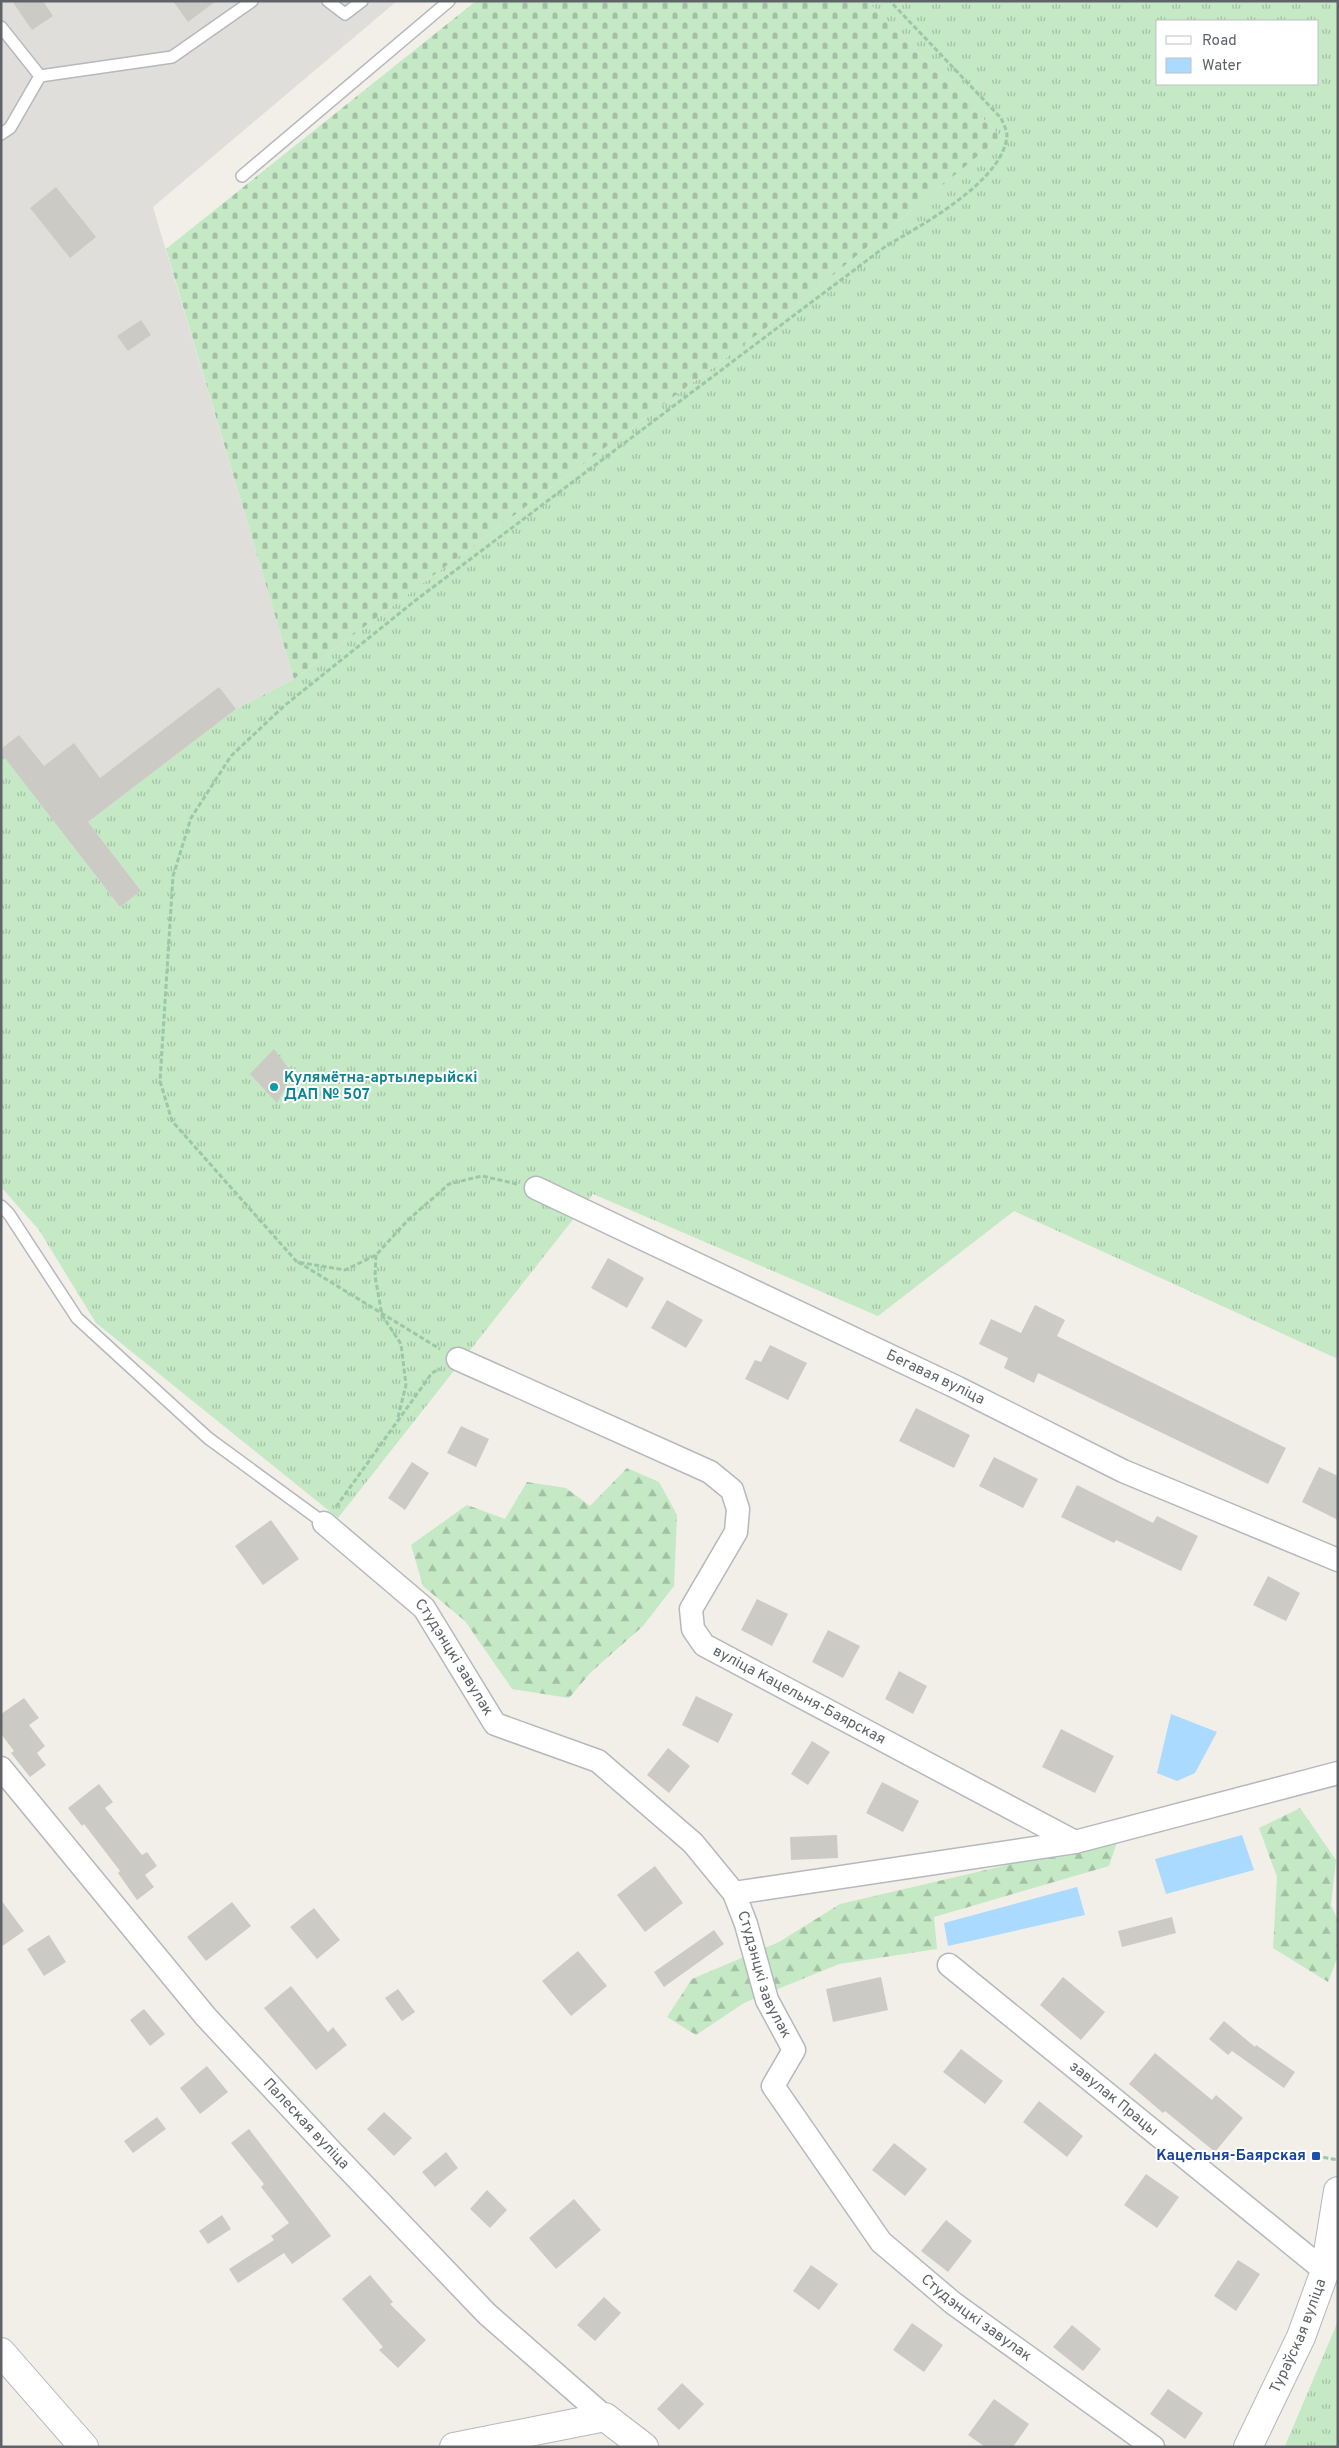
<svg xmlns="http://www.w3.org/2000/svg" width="1339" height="2448" font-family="Overpass,sans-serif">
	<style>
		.industrial { fill: #e0deda }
		.grass { fill: url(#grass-tufts); fill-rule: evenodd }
		.forest { fill: url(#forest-firs) }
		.cemetery { fill: url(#cemetery-stones) }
		.water { fill: #aadaff }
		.building { fill: #cccac5 }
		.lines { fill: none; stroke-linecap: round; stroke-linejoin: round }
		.service-casing { stroke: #b5b8bc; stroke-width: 14 }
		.minor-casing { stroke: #b5b8bc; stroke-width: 25 }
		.tertiary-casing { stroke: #b5b8bc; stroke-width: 30 }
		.path { stroke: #9cc7a9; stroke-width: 3; stroke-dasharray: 5 2.5; stroke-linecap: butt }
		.service { stroke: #fff; stroke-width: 11 }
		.minor { stroke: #fff; stroke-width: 22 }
		.tertiary { stroke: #fff; stroke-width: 28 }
		.culture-dot { fill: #0f9aa8; stroke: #fff; stroke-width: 2 }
		.transit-dot { fill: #1a4fb4; stroke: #fff; stroke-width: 2 }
		.labels { text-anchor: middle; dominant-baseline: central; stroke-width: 4; stroke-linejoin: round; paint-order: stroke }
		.culture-label { font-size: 15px; font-weight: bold; fill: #0d838f; stroke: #fff; text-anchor: start }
		.street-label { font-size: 15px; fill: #5f6368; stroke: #fff }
		.transit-label { font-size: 15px; font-weight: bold; fill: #164399; stroke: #fff; text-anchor: end }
	</style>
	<defs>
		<pattern id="grass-tufts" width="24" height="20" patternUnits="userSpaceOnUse" patternTransform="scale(1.25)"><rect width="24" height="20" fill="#c5e8c5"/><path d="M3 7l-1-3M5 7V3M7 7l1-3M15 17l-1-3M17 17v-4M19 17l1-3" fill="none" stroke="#a3c0a4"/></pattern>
		<pattern id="forest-firs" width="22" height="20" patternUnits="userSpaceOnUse" patternTransform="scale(1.25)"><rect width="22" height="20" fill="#c5e8c5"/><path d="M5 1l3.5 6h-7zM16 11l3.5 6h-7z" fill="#a3c0a4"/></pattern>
		<pattern id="cemetery-stones" width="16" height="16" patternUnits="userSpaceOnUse" patternTransform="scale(1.25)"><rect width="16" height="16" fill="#c5e8c5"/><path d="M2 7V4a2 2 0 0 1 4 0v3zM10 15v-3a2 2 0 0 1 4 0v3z" fill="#a3c0a4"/></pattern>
	</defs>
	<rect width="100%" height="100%" fill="#f1efe8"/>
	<path class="industrial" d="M1,1H397L153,207L294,679L236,709L88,822L141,891L120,907L1,753Z"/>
	<path class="grass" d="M867,1H1338V1359L1014,1211L878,1316L593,1194L338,1518L96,1323L39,1230L1,1187V753L120,907L141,891L88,822L236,709L294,679L793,308L1001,137ZM1158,21H1318V84H1158Z
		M1338,2321V2447H1286L1285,2446Z"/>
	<path class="forest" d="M627,1468L659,1482L677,1515L674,1586L643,1626L591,1672L569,1698L512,1689L465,1621L423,1586L411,1545L467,1505L505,1519L527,1482L566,1488L590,1506Z
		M1300,1808L1336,1860L1331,1905L1338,1921V1956L1328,1982L1273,1948L1277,1877L1259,1828Z
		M1118,1839L1109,1866L934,1917L937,1949L839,1964L744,2003L696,2035L667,2017L692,1979L779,1942L840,1904Z"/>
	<path class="cemetery" d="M476,1H867L1001,137L793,308L294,679L166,249Z"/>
	<path class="water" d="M1171,1714L1217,1732L1195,1773L1177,1781L1157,1773Z
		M1242,1835L1254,1870L1166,1894L1155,1859Z
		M1077,1887L1085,1915L948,1946L944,1923Z"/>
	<path class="building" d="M12,1H43L53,16L32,30Z
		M173,1H216L188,22Z
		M56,187L96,237L70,258L30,208Z
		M141,320L151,335L128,351L117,336Z
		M219,687L236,709L88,822L141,891L120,907L1,753V749L19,735L44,766L74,743L100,778Z
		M274,1049L293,1074L277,1103L250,1074Z
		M608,1258L644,1278L627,1308L591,1288Z
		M667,1300L703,1320L686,1348L651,1328Z
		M1035,1305L1065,1320L1057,1336L1286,1448L1268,1484L1038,1373L1034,1383L1004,1368L1008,1358L979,1344L991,1319L1021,1333Z
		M770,1345L807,1363L788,1400L745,1379L755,1360L761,1362Z
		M916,1408L970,1435L954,1468L899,1441Z
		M461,1426L489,1439L476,1467L447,1453Z
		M994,1457L1038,1479L1023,1508L979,1486Z
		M412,1462L429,1473L405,1510L388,1498Z
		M1319,1467L1338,1476V1520L1302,1502Z
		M1077,1485L1153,1523L1157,1516L1198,1536L1181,1571L1116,1540L1114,1543L1061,1517Z
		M271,1520L299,1559L263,1585L235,1546Z
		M1268,1576L1300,1593L1286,1621L1253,1605Z
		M757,1599L788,1614L772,1646L741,1630Z
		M828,1630L860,1646L843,1678L812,1662Z
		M899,1671L927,1686L913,1714L885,1699Z
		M696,1696L733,1714L718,1743L682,1725Z
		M24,1698L39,1718L29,1725L45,1746L37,1753L46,1765L30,1777L11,1753L14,1751L1,1734V1714Z
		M1061,1729L1114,1756L1095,1793L1042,1767Z
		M812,1741L830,1752L808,1785L791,1774Z
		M668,1748L690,1766L669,1793L647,1775Z
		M882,1782L919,1801L903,1832L866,1813Z
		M99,1784L113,1802L105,1808L142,1855L147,1852L157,1866L145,1875L154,1887L137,1900L118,1873L120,1871L84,1824L82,1826L68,1808Z
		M837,1835L838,1858L791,1860L790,1837Z
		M655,1866L683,1903L645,1932L617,1895Z
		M1,1900L24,1931L1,1947Z
		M232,1902L251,1926L206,1961L187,1937Z
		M314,1908L340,1940L317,1959L290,1927Z
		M1172,1917L1176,1933L1122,1947L1118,1931Z
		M714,1930L724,1944L664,1987L654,1972Z
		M49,1935L66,1962L44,1976L27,1949Z
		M578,1951L607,1986L571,2016L542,1981Z
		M881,1977L888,2010L833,2022L826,1989Z
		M1063,1977L1105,2012L1081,2040L1040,2005Z
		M291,1986L328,2032L333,2027L347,2045L316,2070L264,2008Z
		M398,1989L415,2012L402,2021L385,1998Z
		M144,2009L165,2034L150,2046L130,2020Z
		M1224,2021L1255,2047L1256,2045L1295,2072L1284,2088L1232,2051L1228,2055L1209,2039Z
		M961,2049L1003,2081L985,2104L943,2072Z
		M1155,2053L1212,2100L1216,2095L1243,2118L1215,2152L1165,2111L1163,2113L1129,2084Z
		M207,2066L228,2092L200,2114L180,2088Z
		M1039,2101L1083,2136L1067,2157L1023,2122Z
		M384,2112L412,2138L394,2156L367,2129Z
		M157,2117L166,2129L133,2153L124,2141Z
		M249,2129L331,2236L292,2264L284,2253L238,2283L229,2269L274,2240L271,2236L289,2223L261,2187L264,2184L231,2143Z
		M894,2143L927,2169L905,2196L872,2170Z
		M446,2152L458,2168L435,2187L422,2172Z
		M1146,2174L1179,2197L1157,2228L1124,2205Z
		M487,2190L507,2210L490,2228L470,2209Z
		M574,2199L601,2230L556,2269L529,2238Z
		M222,2215L231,2229L208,2244L199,2231Z
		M946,2220L972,2241L948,2272L921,2251Z
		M1238,2260L1260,2274L1236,2311L1214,2296Z
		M811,2265L838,2284L819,2310L793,2291Z
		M370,2275L393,2302L390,2304L426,2340L398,2368L379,2350L383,2347L342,2299Z
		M604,2297L621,2313L595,2341L577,2325Z
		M912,2323L943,2345L924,2372L893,2350Z
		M1072,2325L1101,2349L1083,2371L1053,2347Z
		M682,2383L704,2404L679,2430L657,2409Z
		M1168,2389L1203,2413L1185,2439L1150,2414Z
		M994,2399L1029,2424L1013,2447H985L968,2435Z"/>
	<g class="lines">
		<g class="service-casing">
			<path id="service" d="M328,1L345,14L362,1
				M1,27L40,76L10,128L1,134
				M40,76L172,57L252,1
				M242,176L449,1
				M1,1206L9,1214L77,1318L208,1438L324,1523"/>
		</g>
		<g class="minor-casing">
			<g id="minor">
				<path id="s1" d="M536,1188L958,1388L1123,1471L1338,1560"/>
				<path id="s2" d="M458,1359L710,1472L732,1490L738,1509L736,1532L691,1609L693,1629L704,1645L1075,1842"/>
				<path id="s3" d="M324,1523L424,1608L495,1724L598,1761L693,1843L734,1893L746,1924L767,2000L794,2050L773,2086L881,2242L953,2303L1153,2447"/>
				<path id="s4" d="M1,1768L206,2017L332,2152L487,2314L605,2417"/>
				<path d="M734,1893L1075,1842L1338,1773"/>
				<path id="s5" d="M949,1965L1325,2271"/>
			</g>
		</g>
		<g class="tertiary-casing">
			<g id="tertiary">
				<path d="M1,2352L84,2447"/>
				<path d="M454,2447L605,2417L644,2447"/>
				<path id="s6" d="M1248,2447L1301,2337L1325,2271L1338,2191"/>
			</g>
		</g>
		<path class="path" d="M517,1184L482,1176L449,1184L408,1220L376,1255L345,1270L297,1262L172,1121L160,1081L173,876L191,818L231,756L284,706L416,600L886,246C922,225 1003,181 1007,136C1007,130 1003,123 1001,118L890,1
			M376,1255L375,1276L382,1315L401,1344L406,1385L398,1417
			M298,1262L440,1349
			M336,1507L432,1373L440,1369
			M1316,2156L1338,2160"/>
		<use href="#service" class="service"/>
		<use href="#minor" class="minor"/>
		<use href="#tertiary" class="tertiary"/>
	</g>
	<circle class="culture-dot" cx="274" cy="1087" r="5"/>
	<rect class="transit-dot" x="1311" y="2151" width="10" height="10" rx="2.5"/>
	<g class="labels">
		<g class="culture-label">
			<text x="284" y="1078">Кулямётна-артылерыйскі<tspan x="284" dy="17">ДАП № 507</tspan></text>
		</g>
		<g class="street-label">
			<text stroke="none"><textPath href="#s1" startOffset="442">Бегавая вуліца</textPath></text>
			<text stroke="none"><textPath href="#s3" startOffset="189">Студэнцкі завулак</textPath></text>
			<text stroke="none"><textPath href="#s2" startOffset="584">вуліца Кацельня-Баярская</textPath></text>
			<text stroke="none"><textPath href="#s3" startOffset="654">Студэнцкі завулак</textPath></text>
			<text stroke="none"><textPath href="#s5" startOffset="212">завулак Працы</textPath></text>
			<text stroke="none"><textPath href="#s4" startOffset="469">Палеская вуліца</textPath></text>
			<text stroke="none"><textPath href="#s3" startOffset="1089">Студэнцкі завулак</textPath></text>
			<text stroke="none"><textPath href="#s6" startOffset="122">Тураўская вуліца</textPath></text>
		</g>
		<g class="transit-label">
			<text x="1306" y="2156">Кацельня-Баярская</text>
		</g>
	</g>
	<rect width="1339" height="2448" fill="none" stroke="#5f6368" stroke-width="5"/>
	<rect x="1156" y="20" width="162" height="65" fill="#ffffff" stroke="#bfc1c3"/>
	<rect x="1166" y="36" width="25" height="8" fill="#ffffff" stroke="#bfc1c3"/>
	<text x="1202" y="45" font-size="15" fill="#5f6368">Road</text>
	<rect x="1166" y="58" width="25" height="15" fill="#aadaff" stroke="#bfc1c3"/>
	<text x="1202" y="70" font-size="15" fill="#5f6368">Water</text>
</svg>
